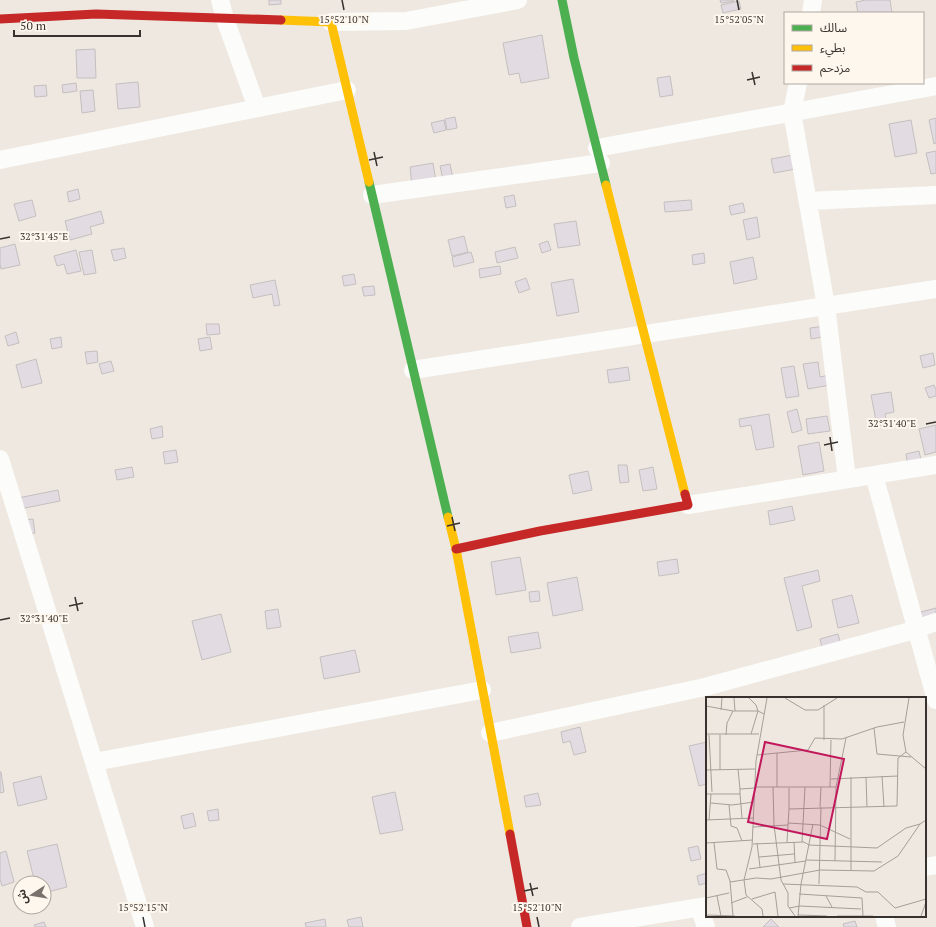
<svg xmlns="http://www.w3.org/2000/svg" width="936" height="927" font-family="'PT Serif','Noto Sans Arabic',serif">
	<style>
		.building { fill: #e2dbe1; stroke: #c4c0c0 }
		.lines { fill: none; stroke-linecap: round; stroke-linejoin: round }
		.street { stroke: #fcfcfa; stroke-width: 18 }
		.fast { stroke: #4caf50; stroke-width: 9 }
		.slow { stroke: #ffc107; stroke-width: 9 }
		.jam { stroke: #c62828; stroke-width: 9 }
		.ticks { fill: none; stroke: #37322d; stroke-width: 1.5 }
		.inset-road { fill: none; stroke: #a59f98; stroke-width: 1 }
		.view { fill: #c2185b; fill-opacity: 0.15; stroke: #c2185b; stroke-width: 2 }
		.inset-edge { fill: none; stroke: #37322d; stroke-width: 2 }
		.ticks-label { font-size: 10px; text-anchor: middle; fill: #37322d; stroke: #fef7ee; stroke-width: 4; stroke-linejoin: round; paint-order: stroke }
	</style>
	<rect width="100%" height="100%" fill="#eee8e0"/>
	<path class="building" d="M269,0H281V4L269,5Z
		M720,0H734V1L721,3Z
		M866,0H890L892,13H858L856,2Z
		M739,1L741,9L723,13L721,5Z
		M542,35L549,78L521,83L519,73L509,75L503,43Z
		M95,49L96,78H77L76,50Z
		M670,76L673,95L660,97L657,78Z
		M138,82L140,107L118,109L116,84Z
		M76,83L77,91L63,93L62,85Z
		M46,85L47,96L35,97L34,86Z
		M93,90L95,111L82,113L80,91Z
		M455,117L457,128L447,130L445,119Z
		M936,118V143L934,144L929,120Z
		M444,120L446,130L434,133L431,123Z
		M911,120L917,153L895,157L889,124Z
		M936,151V173L931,174L926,153Z
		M793,155L796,169L774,173L771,159Z
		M433,163L436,182L412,186L410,167Z
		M450,164L454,183L444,184L440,166Z
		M78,189L80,199L69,202L67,192Z
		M514,195L516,206L506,208L504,197Z
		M32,200L36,216L19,221L14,204Z
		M691,200L692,210L665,212L664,202Z
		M743,203L745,212L731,215L729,206Z
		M101,211L104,223L90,227L92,234L70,240L65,221Z
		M757,217L760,237L747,240L743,220Z
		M576,221L580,245L558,248L554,224Z
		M464,236L468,252L452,256L448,240Z
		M548,241L551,250L542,253L539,244Z
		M15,244L20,265L1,269L0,264V248Z
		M515,247L518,258L497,263L495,252Z
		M124,248L126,258L114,261L111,250Z
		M76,250L81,271L67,274L64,264L57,266L54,256Z
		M92,250L96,273L84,275L79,252Z
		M471,252L474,262L454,267L452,257Z
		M704,253L705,263L693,265L692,255Z
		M753,257L757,279L734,284L730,262Z
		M500,266L501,274L480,278L479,269Z
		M354,274L356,284L344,286L342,276Z
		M526,278L530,289L519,293L515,282Z
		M573,279L579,312L557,316L551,283Z
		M275,280L280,305L274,306L272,294L253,298L250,285Z
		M374,286L375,295L364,296L362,287Z
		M206,324H219L220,334L207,335Z
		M826,326L828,336L811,339L810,328Z
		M16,332L19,343L8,346L5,336Z
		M61,337L62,347L52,349L50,339Z
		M210,337L212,349L200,351L198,339Z
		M97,351L98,362L87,364L85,352Z
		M933,353L935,365L923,368L920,356Z
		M36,359L42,383L22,388L16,365Z
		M111,361L114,371L102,374L99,364Z
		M818,362L820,377L834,374L836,384L808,389L803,364Z
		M794,366L799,396L786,398L781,368Z
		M628,367L630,380L609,383L607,370Z
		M934,385L936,390V396L929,398L925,388Z
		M891,392L894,412L885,414L887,424L877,426L871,395Z
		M797,409L802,430L792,433L787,412Z
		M769,414L774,447L756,450L751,425L740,427L739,419Z
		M827,416L830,431L808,434L806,419Z
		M936,425V452L925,455L919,429Z
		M162,426L163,437L152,439L150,429Z
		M819,442L824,471L803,475L798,446Z
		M176,450L178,462L165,464L163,452Z
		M919,451L923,469L909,472L906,454Z
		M618,465H627L629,482L620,483Z
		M132,467L134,477L117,480L115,470Z
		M653,467L657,489L643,491L639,470Z
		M588,471L592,490L573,494L569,475Z
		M58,490L60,501L20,509L18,498Z
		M792,506L795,520L770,525L768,511Z
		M33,519L35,533L26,534L24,520Z
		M520,557L526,590L496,595L491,562Z
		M677,559L679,573L659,576L657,562Z
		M818,570L820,581L802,586L812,627L797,631L784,578Z
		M577,577L583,610L553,616L547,583Z
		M539,591L540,601L530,602L529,592Z
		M852,595L859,623L838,628L832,600Z
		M936,608V619L923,623L921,612Z
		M278,609L281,627L267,629L265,611Z
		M221,614L231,652L202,660L192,621Z
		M538,632L541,648L511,653L508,637Z
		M838,634L843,652L824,657L820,639Z
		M355,650L360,672L324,679L320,657Z
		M580,727L586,752L574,755L570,741L563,743L561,732Z
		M707,742V784L699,786L689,746Z
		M0,772H1L4,792L0,793Z
		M41,776L47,799L18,806L13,783Z
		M395,792L403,830L380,834L372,797Z
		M538,793L541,805L526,807L524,796Z
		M218,809L219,820L209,821L207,811Z
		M193,813L196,826L184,829L181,816Z
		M57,844L67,887L44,893V883H35L27,851Z
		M698,846L701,859L691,861L688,848Z
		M6,851L14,882L2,886L0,879V853Z
		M707,873V883L699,885L697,876Z
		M361,917L363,927H349L347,920Z
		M325,919L326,927H306L305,923Z
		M771,919L779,927H763Z
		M855,921L857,927H844L843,924Z
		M44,922L46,927H35L34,925Z"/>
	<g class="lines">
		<path class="street" d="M220,0L225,19L257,108
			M811,13L813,0
			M331,22L406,21L518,0
			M798,83L792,112L826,306L847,479
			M597,148L936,86
			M0,160L347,90
			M372,195L601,163
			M808,201L936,195
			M413,370L936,289
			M0,459L145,927
			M874,475L936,700
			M688,505L936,465
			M490,733L705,687L907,632L936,622
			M94,762L482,690
			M925,867L936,865
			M699,907L706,927
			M884,916L887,927
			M580,927L707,906"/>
		<path class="fast" d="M562,0L574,58L606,185
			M369,182L448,517"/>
		<path class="slow" d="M281,20L331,22L369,182
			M606,185L685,494
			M448,517L456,549L510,834"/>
		<path class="jam" d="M0,19L96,14L281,20
			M456,549L540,531L688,505L685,494
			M510,834L527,927"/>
	</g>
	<path class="ticks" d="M342,0L344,10M737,0L739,10M752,72L755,85M747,80L760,77M374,152L377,166M369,160L383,157M0,239L10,237M926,424L936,422M830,437L832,451M824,445L838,442M452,517L455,531M447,526L460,523M75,597L78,611M69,606L83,603M0,620L10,618M530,883L533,896M524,891L538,888M143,917L145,927M537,917L539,927"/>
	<g transform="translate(706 697)">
		<rect width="220" height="220" fill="#eee8e0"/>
		<path class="inset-road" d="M28,1L29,14M43,1L50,8L52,14L58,17M79,1L99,13H112L131,1M203,1L197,38L200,55L220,72M118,8V43M0,9L27,14H52L45,37M15,13L16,1M168,31L171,57L205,60M0,37H53M3,38L6,95M20,38L21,26L27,14M51,58L102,53L109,41L136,42L171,30L198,25M32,72L34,92M0,73L49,72M14,73V38M176,79L178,110M160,80L161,110M125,82L192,79M49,90H130L140,41M67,90L68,128L75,183L82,196V209L89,219M71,90V56M124,90L125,43M83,91V112L191,109L192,61L200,55M0,97H34V92L49,91M34,97L36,121M5,106L26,108L48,105M23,108L25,129L31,131L36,144M114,110L115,90M0,123L47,121M3,123L5,97M82,126L114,128L144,142M47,130L82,128M81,145L83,112M88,145L89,166M96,145L99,90M0,146L47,143M8,146L11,172L20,173L24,184L27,219M51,146L54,170M47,147L98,145L103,148L171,151L200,131L214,127L220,123M53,160L88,157M100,163L176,165M129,164L130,90M43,172L100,164M145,174V80M24,185L50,181L65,182L114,173L168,174L192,159L214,127M77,187L151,190L160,195H172L189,211L220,202M113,187L115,110M93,197L156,201L157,219M11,199L15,219M120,199L126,210M0,201L23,196M46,202L69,195L72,219M25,206L41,200M83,211L94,209L155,212M0,218L29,219M92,218L121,219M57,219L56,212L40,198L38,183L46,150L50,64L61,1M92,219L95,187L107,127M131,219H167M215,219L220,205"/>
		<path class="view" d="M59,45L138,62L121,142L42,125Z"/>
		<rect width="220" height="220" class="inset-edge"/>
	</g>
	<g class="ticks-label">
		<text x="344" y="23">15°52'10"N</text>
		<text x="739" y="23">15°52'05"N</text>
		<text x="44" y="240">32°31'45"E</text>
		<text x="892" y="427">32°31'40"E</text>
		<text x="44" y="622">32°31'40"E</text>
		<text x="143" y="911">15°52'15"N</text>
		<text x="537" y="911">15°52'10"N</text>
	</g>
	<rect x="784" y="12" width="140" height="72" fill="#fef7ee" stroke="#aea8a1"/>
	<rect x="792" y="25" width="20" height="6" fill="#4caf50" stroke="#aea8a1"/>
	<text x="820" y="32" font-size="12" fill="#37322d">سالك</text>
	<rect x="792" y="45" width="20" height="6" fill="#ffc107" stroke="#aea8a1"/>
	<text x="820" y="52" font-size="12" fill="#37322d">بطيء</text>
	<rect x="792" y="65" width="20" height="6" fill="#c62828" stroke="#aea8a1"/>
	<text x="820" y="72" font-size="12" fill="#37322d">مزدحم</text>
	<g transform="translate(32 895) rotate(258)"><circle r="19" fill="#fef7ee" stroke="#aea8a1"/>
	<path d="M0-3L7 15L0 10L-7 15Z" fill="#77726c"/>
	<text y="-6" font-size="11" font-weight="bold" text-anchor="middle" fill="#37322d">ش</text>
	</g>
	<path d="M14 30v6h126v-6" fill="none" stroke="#37322d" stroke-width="2"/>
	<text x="20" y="30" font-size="12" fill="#37322d" stroke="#fef7ee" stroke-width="3" paint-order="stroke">50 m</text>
</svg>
